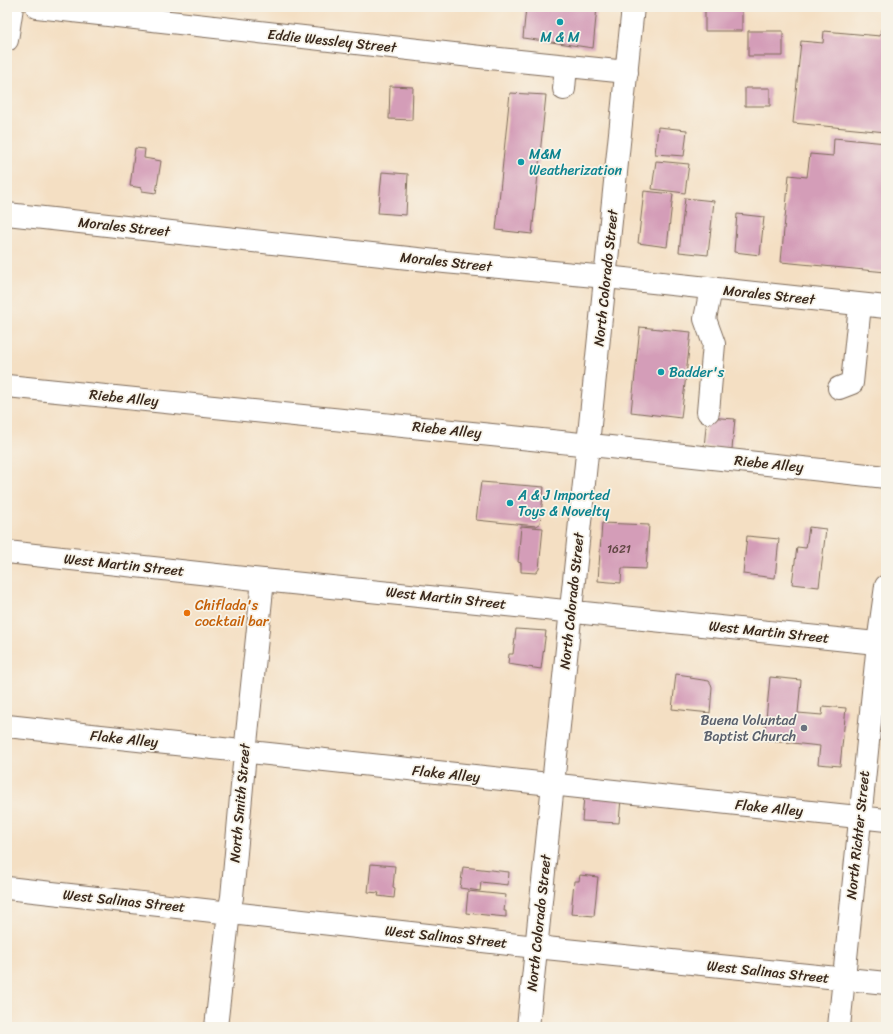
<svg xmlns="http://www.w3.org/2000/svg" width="893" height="1034" font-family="Sriracha,sans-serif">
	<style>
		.building { fill: #d49db8 }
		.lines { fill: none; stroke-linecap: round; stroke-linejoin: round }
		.minor-casing { stroke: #7c6958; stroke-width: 24 }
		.major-casing { stroke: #7c6958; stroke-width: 24 }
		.minor { stroke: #fff; stroke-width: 22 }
		.major { stroke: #fff; stroke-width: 22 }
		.culture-dot { fill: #0f9aa8; stroke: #f7f3e8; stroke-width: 1.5 }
		.food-dot { fill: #e8710a; stroke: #f7f3e8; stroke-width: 1.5 }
		.worship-dot { fill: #6b7280; stroke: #f7f3e8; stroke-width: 1.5 }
		.labels { text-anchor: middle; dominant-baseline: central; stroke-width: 3.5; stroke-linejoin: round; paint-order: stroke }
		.number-label { font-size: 12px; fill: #614744 }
		.culture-label { font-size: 14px; fill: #0d838f; stroke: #f7f3e8; text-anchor: start }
		.street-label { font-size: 14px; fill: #3b2a1e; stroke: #f7f3e8 }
		.food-label { font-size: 14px; fill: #c56008; stroke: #f7f3e8; text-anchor: start }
		.worship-label { font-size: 14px; fill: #5b616d; stroke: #f7f3e8; text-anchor: end }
	</style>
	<rect width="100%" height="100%" fill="#f7f3e8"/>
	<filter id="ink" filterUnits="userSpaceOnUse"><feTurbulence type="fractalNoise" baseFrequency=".025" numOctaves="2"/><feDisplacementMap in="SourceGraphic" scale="8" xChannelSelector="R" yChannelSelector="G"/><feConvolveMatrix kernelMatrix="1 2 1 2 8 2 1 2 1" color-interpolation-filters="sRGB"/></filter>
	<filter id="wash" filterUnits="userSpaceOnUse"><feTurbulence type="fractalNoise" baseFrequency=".012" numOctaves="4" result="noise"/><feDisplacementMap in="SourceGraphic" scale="16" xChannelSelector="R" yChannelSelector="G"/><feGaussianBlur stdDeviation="0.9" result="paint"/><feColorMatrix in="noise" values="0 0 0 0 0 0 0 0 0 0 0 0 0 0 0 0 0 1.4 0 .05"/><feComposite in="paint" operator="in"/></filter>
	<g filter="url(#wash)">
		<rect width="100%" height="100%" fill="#f4dfc3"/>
		<g id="blocks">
			<path class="building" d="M526,7H597L593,48L523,38Z
				M705,7H742V31H705Z
				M881,29H886V132L793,123L801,41L823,43L824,31L880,36Z
				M748,31H783V56H748Z
				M390,86L413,87L412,120L389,119Z
				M745,88H770V106H745Z
				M510,93L546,95L532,234L496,230Z
				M658,127L687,130L684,156L655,154Z
				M834,138L886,143V272L781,262L789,175L807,177L810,154L833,156Z
				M135,148L145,149L144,158L161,161L156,193L142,191V188L130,186Z
				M656,161L689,164L685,193L652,189Z
				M382,172L408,174L406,215L378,213Z
				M644,191L673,194L667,247L638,243Z
				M685,198L714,201L708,255L679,252Z
				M737,214L764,217L760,255L734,252Z
				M640,327L691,332L681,418L631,412Z
				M707,417L735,419L732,449L704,447Z
				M481,482L544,487L540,523L536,526L476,520Z
				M602,523L649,525L646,569L622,568L621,583L598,581Z
				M521,526L543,528L539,569L536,573L521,572V563L518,562Z
				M809,527L826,529L819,587L792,584L797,547L806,548Z
				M747,536L779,539L775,578L743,574Z
				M516,629L546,631L541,669L508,664L509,654H513Z
				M676,674L691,676L690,678L709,681L711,684L712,687L710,713L672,709Z
				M770,677L801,680L798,713L822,715L823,706L846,708L840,766L818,764L820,746L764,740Z
				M584,796L621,798L619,823L582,821Z
				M371,864L395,866L393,887L395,888L394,898L378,896L379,893L368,892Z
				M463,867L509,872L508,885L481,882L480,891L460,888Z
				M580,875L598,877L594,916L571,914L574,881H579Z
				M468,891L506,895L504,911H506V917L466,913Z"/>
		</g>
	</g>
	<g filter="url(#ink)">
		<use href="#blocks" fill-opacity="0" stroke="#7c6958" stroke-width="1"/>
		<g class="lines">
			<g class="minor-casing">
				<path id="minor" d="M37,7L480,57L627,72
					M7,40L12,7
					M564,89L566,66
					M7,214L445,262L606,277L886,307
					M7,386L610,447L886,477
					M839,388L852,383L860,305
					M708,412L714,344L705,319L711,289
					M7,726C300,759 593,790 886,820
					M7,888L536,947L886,983
					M216,1027L229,912L232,897L245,753L263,580
					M839,1027L878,643L886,586"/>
			</g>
			<g class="major-casing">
				<path id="major" d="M7,552L263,580L886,644
					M528,1027L633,7"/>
			</g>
			<use href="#minor" class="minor"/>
			<use href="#major" class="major"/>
		</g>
	</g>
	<g class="culture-dot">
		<circle cx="560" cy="22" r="4"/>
		<circle cx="521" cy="162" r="4"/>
		<circle cx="661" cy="372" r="4"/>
		<circle cx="510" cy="503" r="4"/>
	</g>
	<circle class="food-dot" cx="187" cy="613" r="4"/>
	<circle class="worship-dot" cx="804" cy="728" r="4"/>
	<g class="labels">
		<g class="number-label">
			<text x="619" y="549">1621</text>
		</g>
		<g class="culture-label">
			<text x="560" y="37" text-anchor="middle">M &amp; M</text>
			<text x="529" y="154">M&amp;M<tspan x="529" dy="16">Weatherization</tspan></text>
			<text x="669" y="372">Badder's</text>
			<text x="518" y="495">A &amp; J Imported<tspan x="518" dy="16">Toys &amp; Novelty</tspan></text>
		</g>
		<g class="street-label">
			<text transform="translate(332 41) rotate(6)">Eddie Wessley Street</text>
			<text transform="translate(124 227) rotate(6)">Morales Street</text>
			<text transform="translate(446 262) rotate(6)">Morales Street</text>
			<text transform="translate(606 278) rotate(-84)">North Colorado Street</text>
			<text transform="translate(769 295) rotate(6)">Morales Street</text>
			<text transform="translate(124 398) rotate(6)">Riebe Alley</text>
			<text transform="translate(447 430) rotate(6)">Riebe Alley</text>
			<text transform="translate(769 464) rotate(6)">Riebe Alley</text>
			<text transform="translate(124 565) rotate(6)">West Martin Street</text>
			<text transform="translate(446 598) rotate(6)">West Martin Street</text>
			<text transform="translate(572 601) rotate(-84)">North Colorado Street</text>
			<text transform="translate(769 632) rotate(6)">West Martin Street</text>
			<text transform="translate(124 739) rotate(6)">Flake Alley</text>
			<text transform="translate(446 774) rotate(6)">Flake Alley</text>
			<text transform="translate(240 803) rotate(-85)">North Smith Street</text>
			<text transform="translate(769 808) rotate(6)">Flake Alley</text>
			<text transform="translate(858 835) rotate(-84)">North Richter Street</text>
			<text transform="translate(124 901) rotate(6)">West Salinas Street</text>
			<text transform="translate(539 923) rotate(-84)">North Colorado Street</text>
			<text transform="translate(446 937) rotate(6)">West Salinas Street</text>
			<text transform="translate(768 972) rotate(6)">West Salinas Street</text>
		</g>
		<g class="food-label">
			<text x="195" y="605">Chiflada's<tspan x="195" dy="16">cocktail bar</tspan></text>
		</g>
		<g class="worship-label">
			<text x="796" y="720">Buena Voluntad<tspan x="796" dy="16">Baptist Church</tspan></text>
		</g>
	</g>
	<rect width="893" height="1034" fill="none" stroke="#f7f3e8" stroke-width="24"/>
</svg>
